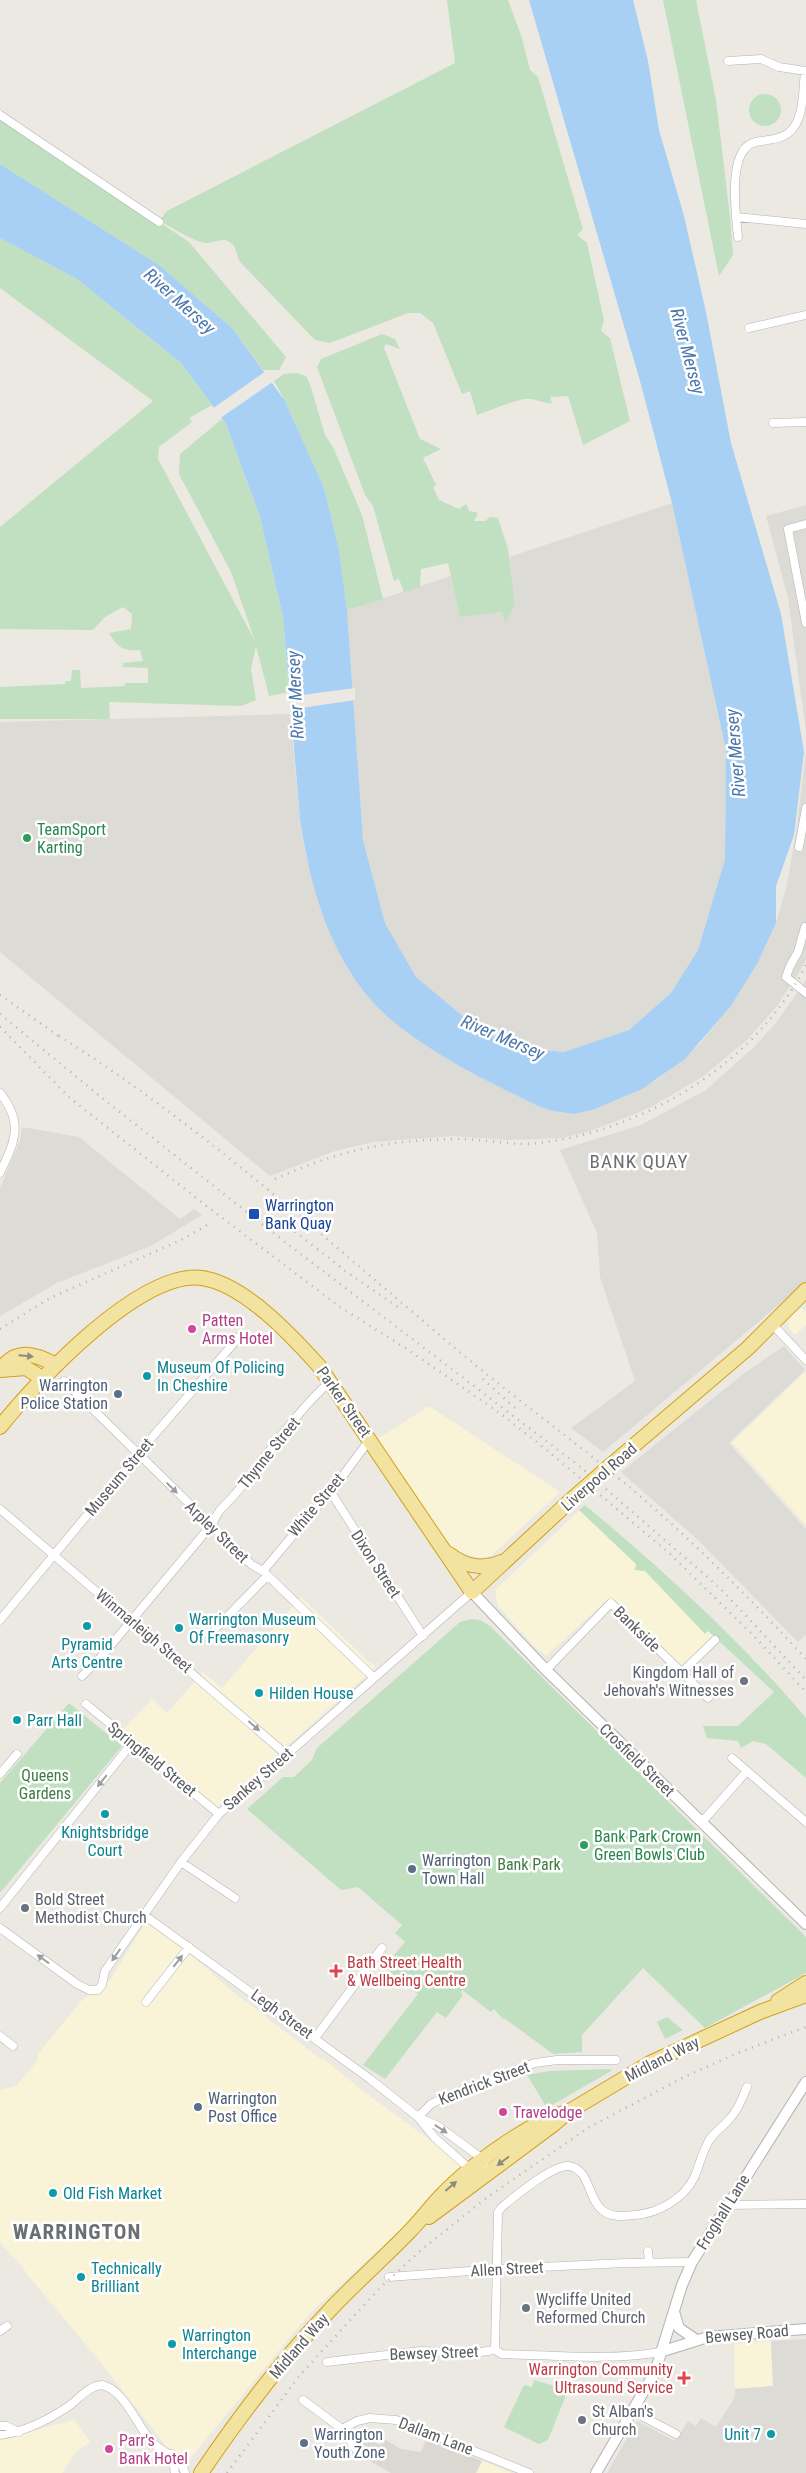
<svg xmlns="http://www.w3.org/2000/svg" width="806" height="2473" font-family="'Roboto Condensed',sans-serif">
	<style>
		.commercial { fill: #f9f3d8 }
		.industrial { fill: #dcdbd6 }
		.education { fill: #dad8d0 }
		.green { fill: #c0e0c1 }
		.water { fill: #a7d0f4 }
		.pier { fill: #ebe9e1 }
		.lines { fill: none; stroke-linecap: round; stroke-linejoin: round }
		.minor-casing { stroke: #b2b3b7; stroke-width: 9 }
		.tertiary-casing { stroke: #b2b3b7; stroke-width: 12 }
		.trunk-casing { stroke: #d39f19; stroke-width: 16 }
		.minor { stroke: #fff; stroke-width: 8 }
		.tertiary { stroke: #fff; stroke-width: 10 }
		.trunk { stroke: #f2e4a0; stroke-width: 14 }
		.rail { stroke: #b1b2b2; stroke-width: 2.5; stroke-dasharray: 1 6; stroke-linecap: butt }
		.trunk-bridge-casing { stroke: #d39f19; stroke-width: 16; stroke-linecap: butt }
		.trunk-bridge { stroke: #f2e4a0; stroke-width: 14 }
		.oneway { fill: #8f8c76 }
		.oneway2 { fill: #9c9da0 }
		.leisure-dot { fill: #2e9e5b; stroke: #fff; stroke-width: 2 }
		.transit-dot { fill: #1a4fb4; stroke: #fff; stroke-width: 2 }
		.hotel-dot { fill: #d1479c; stroke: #fff; stroke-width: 2 }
		.culture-dot { fill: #0f9aa8; stroke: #fff; stroke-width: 2 }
		.service-dot { fill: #5c6f8a; stroke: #fff; stroke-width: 2 }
		.worship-dot { fill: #6b7280; stroke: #fff; stroke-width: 2 }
		.health-dot { fill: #e0444e; stroke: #fff; stroke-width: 2 }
		.labels { text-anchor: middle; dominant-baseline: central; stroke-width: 5; stroke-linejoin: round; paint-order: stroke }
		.leisure-label { font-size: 16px; fill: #27864d; stroke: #fff; text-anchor: start }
		.transit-label { font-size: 16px; fill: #164399; stroke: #fff; text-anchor: start }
		.hotel-label { font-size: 16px; fill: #b23c85; stroke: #fff; text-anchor: start }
		.culture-label { font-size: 16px; fill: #0d838f; stroke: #fff; text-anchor: start }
		.service-label { font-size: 16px; fill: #4e5e75; stroke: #fff; text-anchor: start }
		.street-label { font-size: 16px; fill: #5a5c60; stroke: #fff }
		.worship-label { font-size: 16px; fill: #5b616d; stroke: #fff; text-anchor: start }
		.park-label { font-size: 16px; fill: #3d7c42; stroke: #fff }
		.health-label { font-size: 16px; fill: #be3a42; stroke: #fff; text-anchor: start }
		.water-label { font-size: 18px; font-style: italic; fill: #4b77ac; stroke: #fff }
		.quarter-label { font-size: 19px; letter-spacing: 1px; fill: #6b6e72; stroke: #fff }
		.district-label { font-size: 21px; font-weight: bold; letter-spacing: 1px; fill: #6b6e72; stroke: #fff }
	</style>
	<rect width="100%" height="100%" fill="#ebe9e1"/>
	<path class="commercial" d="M801,1308L806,1312V1325L795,1335L789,1329L788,1317Z
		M806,1371V1525L732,1442Z
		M429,1406L560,1492L491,1556L479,1558L454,1551L437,1539L373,1442Z
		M582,1508L716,1634L678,1671L608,1599L546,1656L535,1647L498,1606L495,1590Z
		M301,1597L370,1663L374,1664L375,1668L217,1808L123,1730L152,1699L167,1713L203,1672L222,1688Z
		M146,1922L183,1948L232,1991L321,2059L323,2058L359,2088L468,2168L311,2312L188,2461L172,2454L97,2358L26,2273L23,2267L0,2243V2090L16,2086L38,2060L37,2055L82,2000L110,1980Z
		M771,2341L773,2386L735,2389L734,2344Z
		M75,2420L90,2442L76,2452L62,2473H0V2437L16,2435Z
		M482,2461L512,2473H476Z"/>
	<path class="industrial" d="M672,503L726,750L725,859L698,950L671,993L629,1030L564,1052L517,1048L477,1028L416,977L385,923L363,840L347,610L451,576L460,617L502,612L505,622L515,605L509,557Z
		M806,505V732L788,598L766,516Z
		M290,714L300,819L305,852L324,918L351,974L375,1004L416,1039L447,1058L538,1106L553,1111L574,1114L617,1100L657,1080L697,1047L731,1006L757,964L776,923L786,889L796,833L806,751V959L804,964L777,1006L747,1040L702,1077L653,1106L633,1115L587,1132L561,1138L508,1140L453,1136L373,1142L335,1151L270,1176L0,952V722Z
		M806,980V1282L603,1452L571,1428L635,1381L600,1277L597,1233L560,1150L641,1125L706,1090L754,1047L776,1023Z
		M22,1127L79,1137L180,1219L194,1209L202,1215L151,1246L57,1283L0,1316V1188L20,1141Z
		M784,1346L805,1370L729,1443L806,1529V1635L798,1642L698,1540L621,1472L746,1372Z
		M806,2339V2473H607L637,2421L675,2441L688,2421L696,2426L701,2418L716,2427L735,2397V2389L773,2386L771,2341Z"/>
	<path class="education" d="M369,2434L374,2442L376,2441L379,2445L385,2442L384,2439L401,2449L421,2452L427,2438L482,2461L476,2473H391L368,2460L362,2445Z"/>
	<path class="green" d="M447,0H508L522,38L530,70L538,77L583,229L577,235L587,243L604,320L601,331L610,338L630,421L583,445L568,396L550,397L552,403C542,404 535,397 524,399C509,402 492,410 477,415L470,391L462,394L433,323L420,313H408L330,343L315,340L241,263C236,257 238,248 231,243C222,236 214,244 205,243C190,240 172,227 159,221L167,211L455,63Z
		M663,0H696L716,100L730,217L733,255L719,276Z
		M749 110a16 16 0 1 1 32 0a16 16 0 1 1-32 0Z
		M0,115L189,242L286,357L279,370H263L232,328L159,265L0,164Z
		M0,238L77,279L181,363L212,405L189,418L192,422L159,447L158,459L255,641L231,572L179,474L180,454L222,419L226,424L260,517L283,617L289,692L269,696L256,646L251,669L256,700L241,706L109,702L110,719H0V687L65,684V681H71L72,670H80L81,688L125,686V683H148V668L123,667V663L143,661L140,650C123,651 118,648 109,633L131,629L132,614L123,607L105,617L93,630L0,629V527L153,401L0,288Z
		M382,334L395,339L400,349L386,344L384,348L420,439L441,449L423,458L436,485L433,487L439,500L459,509L466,504L469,511L478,513L474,521H485L490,517L498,518L508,549L515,605L505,623L502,612L460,617L448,563L421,569L420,587L404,592L399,579L394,581L373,506L365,495L317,367L321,359L326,357Z
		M296,373L306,376L310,384L325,435L334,449L362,515L383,599L347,610L339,550L324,488L285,401L274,381L284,374Z
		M585,1505C663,1570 740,1640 806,1718V1778L766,1744L753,1741L741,1748L738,1741L707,1738L703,1726H738L774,1692L708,1631L705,1634L645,1571L635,1570L636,1564L579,1510Z
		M471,1619L480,1620L490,1626L806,1937V1973L705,2028L643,1968L582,2035V2052L553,2054L504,2018L503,2019L494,2009L491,2012L462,1990L461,1993L463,1995L446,2018L437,2012L385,2079L363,2065L418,1994L384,1967L405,1942L395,1933L402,1925L358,1887L341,1890L247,1809L283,1777H294L312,1760L317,1748L460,1622Z
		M69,1703L122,1746L0,1893V1783Z
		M667,2017L683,2030L665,2039L657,2022Z
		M611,2069V2071L547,2108L527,2075L549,2071Z
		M534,2380L568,2390L548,2440L539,2444L504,2427L524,2385L532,2387Z"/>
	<path class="water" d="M529,0H633L648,61L659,130L684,216L706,312L731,443L781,614L804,752L794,835L776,886V923L757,964L731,1006L685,1059L642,1089L595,1109L574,1114L553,1111L538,1106C481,1078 400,1040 362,989C325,940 309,879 300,819L283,617L260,517L226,424L181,363L77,279L0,238V164L159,265L232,328L285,401L324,488L339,550L347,610L363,840L385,923L416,977L477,1028L517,1048L564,1052L629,1030L671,993L698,950L725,859L726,750L672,503L640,381Z"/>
	<path class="pier" d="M266,371L274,381L219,419L212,409Z
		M355,688V700L288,710L287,697Z"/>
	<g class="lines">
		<g class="minor-casing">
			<path id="minor" d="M728,61L761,59L779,67L806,71
				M0,115L159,222
				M736,217L806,224
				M738,237C736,215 726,148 756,142C770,139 785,140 794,127C804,114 803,88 805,71
				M749,328L806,315
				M773,423L806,422
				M806,524L788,529L806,623
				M799,847L806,808
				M805,927L798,952L790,966L786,977L806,993
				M0,1093C24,1123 15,1141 0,1173
				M772,1324L806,1360
				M64,1381L252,1565L263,1571L374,1678
				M330,1491L423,1636
				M0,1509L287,1755
				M263,1571L342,1477L370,1439
				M0,1620L142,1449L240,1336
				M216,1628L267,1576
				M546,1670L611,1603L708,1698
				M682,1672L715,1640
				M82,1676L101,1657L213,1523C218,1509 227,1504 236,1493C265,1459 297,1410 330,1382
				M86,1704L219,1814
				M732,1758L747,1771
				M0,1774L17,1754
				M701,1823L747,1771L806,1822
				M181,1862L235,1898
				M0,1908L132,1743
				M144,1915L370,2079L418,2117L435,2138L471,2170
				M0,1928L77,1984L89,1990H98L102,1985L105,1971L181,1862L219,1814L472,1592
				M146,2002L189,1947
				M0,2036L13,2046
				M315,2038L382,1948
				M418,2117L438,2126L484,2160L485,2174L482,2173
				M418,2117L431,2104L443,2098L535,2063L557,2060H616
				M728,2205L806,2204
				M648,2251L649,2262
				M630,2263L692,2262
				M389,2277L497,2269L626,2263
				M0,2331L7,2326
				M495,2350L498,2212L502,2207C515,2196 554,2164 569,2166C590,2169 588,2199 602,2210C612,2218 624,2216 635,2215C659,2213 683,2199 694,2178C700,2165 702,2151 710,2139C716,2131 725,2125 731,2117C739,2109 742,2098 747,2087
				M327,2362L421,2351L473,2353L495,2350L502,2354C551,2355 612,2361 660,2352
				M303,2400L342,2429L357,2451
				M632,2411L676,2434
				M0,2426H6L19,2432
				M342,2429L357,2421L370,2418L396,2420L529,2473
				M0,2435C25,2432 48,2420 69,2406C80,2398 88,2386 102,2385C124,2390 136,2423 150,2440C161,2453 180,2455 185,2473
				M172,2454L175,2473"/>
		</g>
		<g class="tertiary-casing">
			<path id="tertiary" d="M472,1592L546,1670L806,1924
				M674,2312L679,2328L695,2339
				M660,2352L708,2337L806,2329
				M596,2473L655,2372L682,2285L692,2262L806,2082"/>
		</g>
		<g class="trunk-casing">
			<path id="trunk" d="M0,1370C16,1348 34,1353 56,1365
				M0,1370L26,1368L42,1378
				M0,1427C36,1382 140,1270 202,1278C244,1284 292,1336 319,1366L472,1592L572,1499
				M611,1465L748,1348L806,1290
				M449,1554C466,1567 482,1570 501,1562
				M778,2001L806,1983
				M429,2217L554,2124L568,2112L650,2063L760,2012L806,1995
				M201,2473C239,2417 281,2361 328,2312C354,2284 383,2259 409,2232C421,2220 431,2206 442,2195C468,2167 532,2120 568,2112"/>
		</g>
		<use href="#minor" class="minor"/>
		<use href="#tertiary" class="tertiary"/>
		<use href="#trunk" class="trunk"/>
		<path class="rail" d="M0,995L63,1039
			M0,1014L107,1102L285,1242L583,1469L720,1588L806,1680
			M0,1027L70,1098L209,1208L340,1307L407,1349L501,1414L548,1451L669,1553L751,1633L806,1692
			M59,1036C204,1127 331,1244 462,1354C516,1399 573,1440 627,1485C690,1538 750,1598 806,1659
			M275,1179C338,1151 389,1139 459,1139C484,1139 513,1146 538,1143C645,1131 757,1062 806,965
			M284,1223L348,1273L401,1309
			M0,1329L50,1298L179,1241L209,1224
			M483,1379L516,1409
			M227,2473L300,2375L377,2291L421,2250L489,2196L588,2128L684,2077L740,2052L806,2027"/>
		<g class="trunk-bridge-casing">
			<path id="trunk-bridge" d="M572,1499L611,1465"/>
		</g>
		<use href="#trunk-bridge" class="trunk-bridge"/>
	</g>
	<defs><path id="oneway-solid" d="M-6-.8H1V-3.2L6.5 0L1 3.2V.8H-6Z" transform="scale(1.25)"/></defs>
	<g class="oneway">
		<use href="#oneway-solid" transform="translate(26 1356) rotate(5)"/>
		<use href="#oneway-solid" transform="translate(503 2161) rotate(143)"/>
		<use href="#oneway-solid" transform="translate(451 2186) rotate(-41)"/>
	</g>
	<g class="oneway2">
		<use href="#oneway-solid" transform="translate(172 1488) rotate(44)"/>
		<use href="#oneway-solid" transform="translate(254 1726) rotate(41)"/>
		<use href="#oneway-solid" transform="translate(102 1781) rotate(129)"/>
		<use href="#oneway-solid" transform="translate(116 1955) rotate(125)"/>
		<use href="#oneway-solid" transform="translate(43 1959) rotate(-144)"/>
		<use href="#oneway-solid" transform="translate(178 1961) rotate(-52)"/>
		<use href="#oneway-solid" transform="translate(441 2129) rotate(33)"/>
	</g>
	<g class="leisure-dot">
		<circle cx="27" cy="838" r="5"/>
		<circle cx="584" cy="1845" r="5"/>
	</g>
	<rect class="transit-dot" x="248" y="1208" width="12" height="12" rx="2.5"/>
	<g class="hotel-dot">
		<circle cx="192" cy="1329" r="5"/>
		<circle cx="503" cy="2112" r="5"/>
		<circle cx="109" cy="2449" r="5"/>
	</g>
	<g class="culture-dot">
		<circle cx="147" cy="1376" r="5"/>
		<circle cx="87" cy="1626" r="5"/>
		<circle cx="179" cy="1628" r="5"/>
		<circle cx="259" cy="1693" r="5"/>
		<circle cx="17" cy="1720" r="5"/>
		<circle cx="105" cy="1814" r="5"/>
		<circle cx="53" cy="2193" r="5"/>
		<circle cx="81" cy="2277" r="5"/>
		<circle cx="172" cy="2344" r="5"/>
		<circle cx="771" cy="2434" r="5"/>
	</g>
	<g class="service-dot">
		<circle cx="118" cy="1394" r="5"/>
		<circle cx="412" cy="1869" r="5"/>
		<circle cx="198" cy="2107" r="5"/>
		<circle cx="304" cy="2443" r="5"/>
	</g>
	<g class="worship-dot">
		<circle cx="744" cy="1681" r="5"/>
		<circle cx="25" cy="1908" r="5"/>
		<circle cx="526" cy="2308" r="5"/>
		<circle cx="582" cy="2420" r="5"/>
	</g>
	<g class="health-dot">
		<path d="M333.5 1963.5h5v5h5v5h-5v5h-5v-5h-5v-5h5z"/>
		<path d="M681.5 2370.5h5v5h5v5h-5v5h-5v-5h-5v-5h5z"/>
	</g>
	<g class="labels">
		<g class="leisure-label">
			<text x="37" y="829">TeamSport<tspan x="37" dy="18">Karting</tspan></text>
			<text x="594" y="1836">Bank Park Crown<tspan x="594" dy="18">Green Bowls Club</tspan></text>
		</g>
		<g class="transit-label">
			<text x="265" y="1205">Warrington<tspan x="265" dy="18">Bank Quay</tspan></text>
		</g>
		<g class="hotel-label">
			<text x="202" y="1320">Patten<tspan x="202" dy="18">Arms Hotel</tspan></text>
			<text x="513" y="2112">Travelodge</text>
			<text x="119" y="2440">Parr's<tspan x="119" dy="18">Bank Hotel</tspan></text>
		</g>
		<g class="culture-label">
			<text x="157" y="1367">Museum Of Policing<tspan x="157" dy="18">In Cheshire</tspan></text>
			<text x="189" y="1619">Warrington Museum<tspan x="189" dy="18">Of Freemasonry</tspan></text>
			<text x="87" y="1644" text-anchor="middle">Pyramid<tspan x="87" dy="18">Arts Centre</tspan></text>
			<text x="269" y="1693">Hilden House</text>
			<text x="27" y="1720">Parr Hall</text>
			<text x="105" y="1832" text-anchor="middle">Knightsbridge<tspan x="105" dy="18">Court</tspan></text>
			<text x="63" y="2193">Old Fish Market</text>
			<text x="91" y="2268">Technically<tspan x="91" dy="18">Brilliant</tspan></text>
			<text x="182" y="2335">Warrington<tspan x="182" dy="18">Interchange</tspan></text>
			<text x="761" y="2434" text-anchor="end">Unit 7</text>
		</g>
		<g class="service-label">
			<text x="108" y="1385" text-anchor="end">Warrington<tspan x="108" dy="18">Police Station</tspan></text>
			<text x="422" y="1860">Warrington<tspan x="422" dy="18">Town Hall</tspan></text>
			<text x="208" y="2098">Warrington<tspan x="208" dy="18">Post Office</tspan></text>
			<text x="314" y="2434">Warrington<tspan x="314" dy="18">Youth Zone</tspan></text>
		</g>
		<g class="street-label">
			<text transform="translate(344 1402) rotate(55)">Parker Street</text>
			<text transform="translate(269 1453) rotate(-51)">Thynne Street</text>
			<text transform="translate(119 1477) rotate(-50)">Museum Street</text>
			<text transform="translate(599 1477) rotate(-41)">Liverpool Road</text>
			<text transform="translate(316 1505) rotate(-50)">White Street</text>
			<text transform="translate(217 1532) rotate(44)">Arpley Street</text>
			<text transform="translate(376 1564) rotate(57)">Dixon Street</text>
			<text transform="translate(637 1629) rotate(44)">Bankside</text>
			<text transform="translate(144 1631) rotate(40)">Winmarleigh Street</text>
			<text transform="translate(152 1759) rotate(39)">Springfield Street</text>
			<text transform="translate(637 1760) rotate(44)">Crosfield Street</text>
			<text transform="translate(258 1779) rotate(-41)">Sankey Street</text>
			<text transform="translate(282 2014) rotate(36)">Legh Street</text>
			<text transform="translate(662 2059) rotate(-27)">Midland Way</text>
			<text transform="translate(484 2083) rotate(-21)">Kendrick Street</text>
			<text transform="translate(723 2212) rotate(-58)">Froghall Lane</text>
			<text transform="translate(507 2269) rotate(-3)">Allen Street</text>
			<text transform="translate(747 2334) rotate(-5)">Bewsey Road</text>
			<text transform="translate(299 2346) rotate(-49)">Midland Way</text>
			<text transform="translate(434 2353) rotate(-2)">Bewsey Street</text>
			<text transform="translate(436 2436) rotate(21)">Dallam Lane</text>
		</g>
		<g class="worship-label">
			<text x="734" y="1672" text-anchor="end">Kingdom Hall of<tspan x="734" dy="18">Jehovah's Witnesses</tspan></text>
			<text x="35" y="1899">Bold Street<tspan x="35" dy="18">Methodist Church</tspan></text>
			<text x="536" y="2299">Wycliffe United<tspan x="536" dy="18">Reformed Church</tspan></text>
			<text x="592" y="2411">St Alban's<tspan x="592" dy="18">Church</tspan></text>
		</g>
		<g class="park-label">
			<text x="45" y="1775">Queens<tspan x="45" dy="18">Gardens</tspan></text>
			<text x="529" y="1864">Bank Park</text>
		</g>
		<g class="health-label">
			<text x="347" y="1962">Bath Street Health<tspan x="347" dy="18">&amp; Wellbeing Centre</tspan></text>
			<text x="673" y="2369" text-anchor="end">Warrington Community<tspan x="673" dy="18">Ultrasound Service</tspan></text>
		</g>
		<g class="water-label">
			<text transform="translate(180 301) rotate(42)">River Mersey</text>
			<text transform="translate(688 351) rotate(75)">River Mersey</text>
			<text transform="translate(295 695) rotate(-93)">River Mersey</text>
			<text transform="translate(735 753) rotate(-95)">River Mersey</text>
			<text transform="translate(503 1037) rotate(23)">River Mersey</text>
		</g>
		<g class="quarter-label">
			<text x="639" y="1161">BANK QUAY</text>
		</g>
		<g class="district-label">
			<text x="77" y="2232">WARRINGTON</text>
		</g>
	</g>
</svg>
